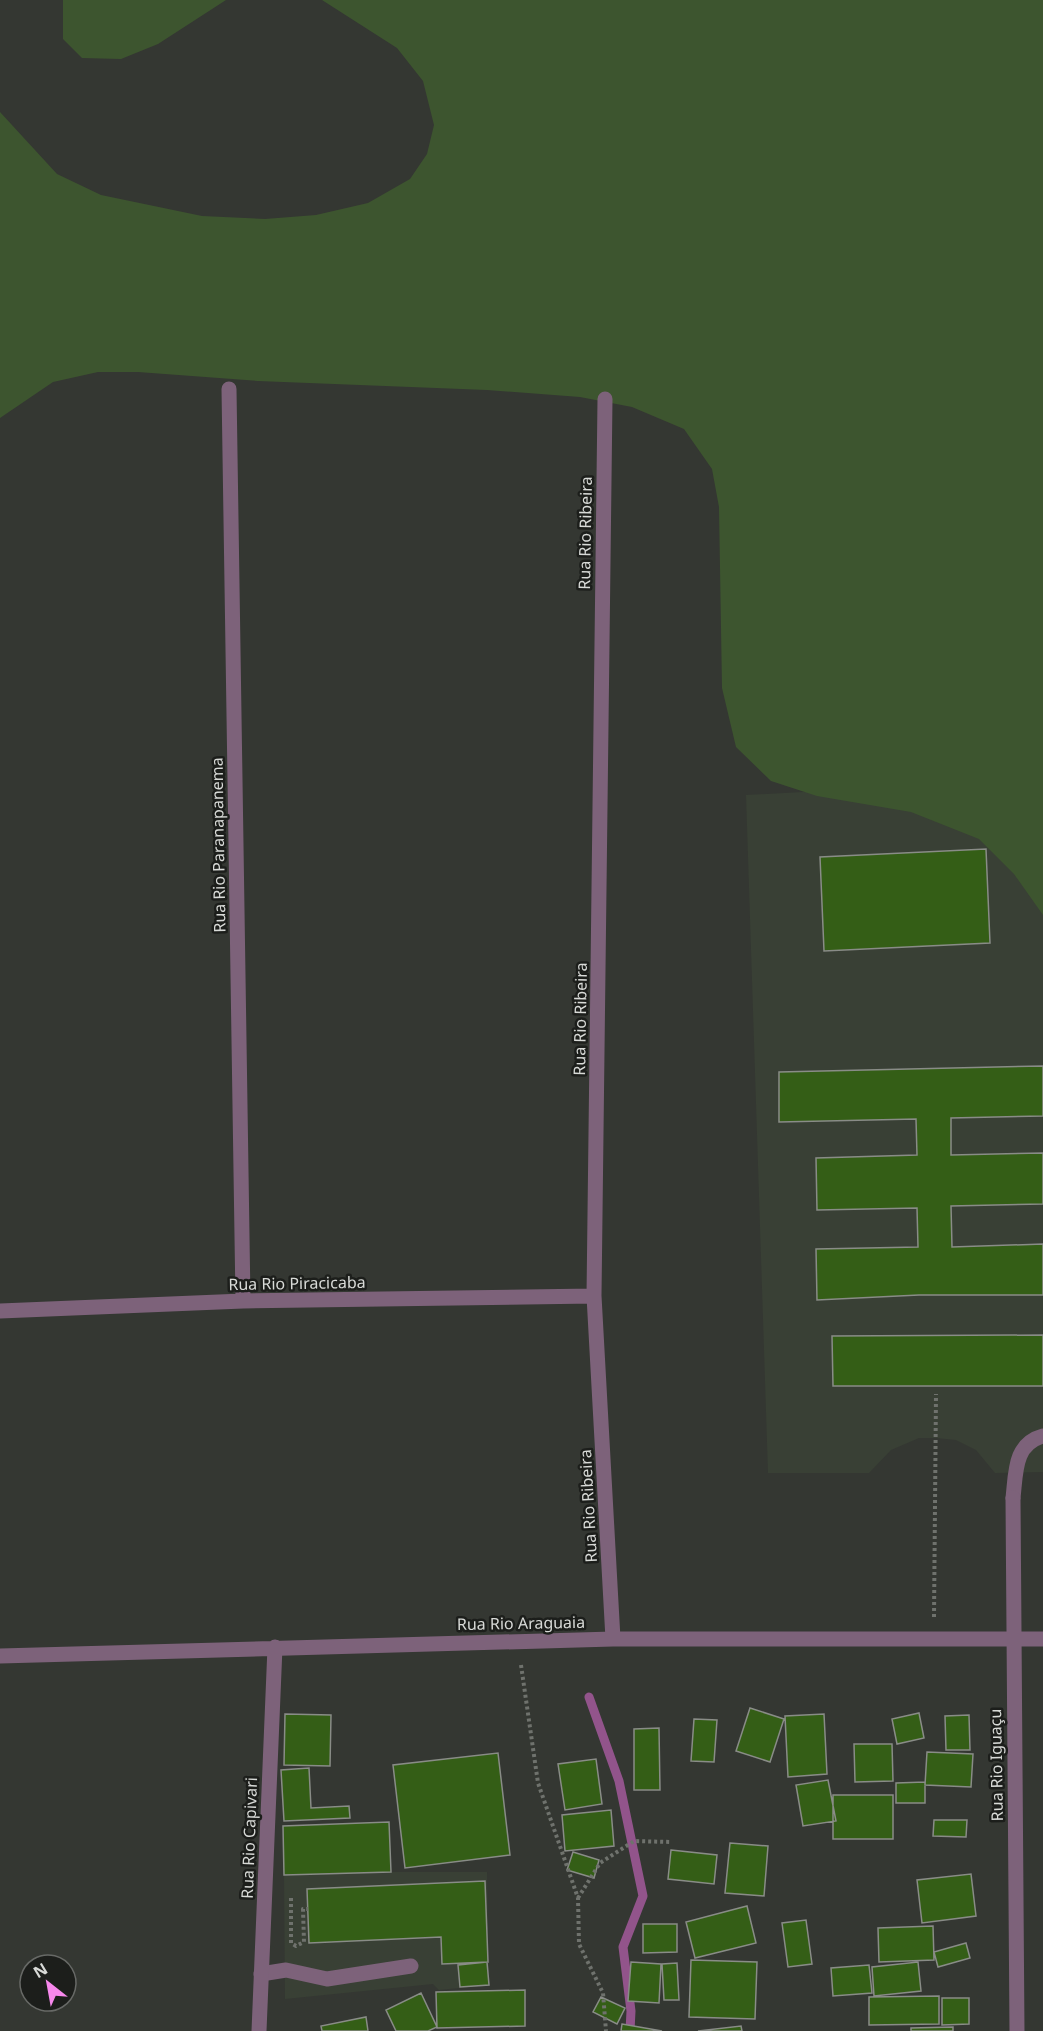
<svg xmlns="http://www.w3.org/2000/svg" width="1043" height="2031" font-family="'Noto Sans',sans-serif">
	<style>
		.built { fill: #394035 }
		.green { fill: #3d552f }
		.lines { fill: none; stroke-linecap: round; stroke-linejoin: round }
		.stream { stroke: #92548b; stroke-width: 9 }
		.building { fill: #345e16; stroke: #898c87; stroke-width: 1.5 }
		.path { stroke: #6f726d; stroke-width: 4; stroke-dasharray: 3 3; stroke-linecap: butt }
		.service { stroke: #7d627a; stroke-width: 15 }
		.minor { stroke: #7d627a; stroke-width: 15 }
		.labels { text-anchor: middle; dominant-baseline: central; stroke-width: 5; stroke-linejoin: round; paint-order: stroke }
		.street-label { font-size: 16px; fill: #d8dad7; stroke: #1c1e1b }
	</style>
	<rect width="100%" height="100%" fill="#343732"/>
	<path class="built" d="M1039,779L1043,855V1472L995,1473L976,1450L956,1440L936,1438H919L891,1450L869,1473H768L746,795Z
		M391,1872H487L489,1985L439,1990L433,1984L285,1999L284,1875Z"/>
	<path class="green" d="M63,0H226L158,44L121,59L82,58L63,39Z
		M322,0H1043V915L1014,874L979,839L911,812L817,796L771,781L736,747L722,688L719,507L712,469L684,429L632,407L580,397L487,390L258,381L138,372H98L53,382L0,418V112L57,174L101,195L202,216L265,219L316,215L368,203L410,179L427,154L434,125L423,81L397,48Z"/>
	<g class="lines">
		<path class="stream" d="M589,1697L619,1781L643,1896L623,1947L631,2011L630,2031"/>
	</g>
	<path class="building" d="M986,849L990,943L824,951L820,857Z
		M1043,1066V1116L951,1118V1155L1043,1153V1204L951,1206L952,1247L1043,1244V1295H919L817,1300L816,1249L918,1247L917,1208L817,1210L816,1158L917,1155L916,1119L779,1122V1072Z
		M1043,1335V1386H833L832,1336Z
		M750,1708L784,1719L770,1762L736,1751Z
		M919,1713L924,1738L897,1744L892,1719Z
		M285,1714L331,1715L330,1766L284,1765Z
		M824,1714L827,1774L788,1777L785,1716Z
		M969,1715L970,1750H946L945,1716Z
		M694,1719L717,1720L714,1762L691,1761Z
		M659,1728L660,1790H634V1729Z
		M854,1744H892L893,1781L855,1782Z
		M927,1752L973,1754L971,1787L925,1785Z
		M498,1753L510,1855L405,1868L393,1765Z
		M596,1759L602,1804L565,1810L558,1764Z
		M309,1768L311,1808L349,1806L350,1818L284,1821L281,1770Z
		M828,1780L836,1821L803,1826L796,1785Z
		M925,1782V1803H896V1783Z
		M833,1795H893V1839H833Z
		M611,1810L614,1846L565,1851L562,1815Z
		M934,1820H967L966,1837L933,1836Z
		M389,1822L391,1872L284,1875L283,1826Z
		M730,1843L768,1846L764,1896L725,1893Z
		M671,1850L717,1855L714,1884L668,1879Z
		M573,1852L599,1860L594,1878L567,1870Z
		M971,1874L976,1916L922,1923L917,1880Z
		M485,1881L488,1962L442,1964L441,1937L309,1943L307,1889Z
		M747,1906L756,1943L695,1958L686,1922Z
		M806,1920L812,1964L788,1967L782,1923Z
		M643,1924H677V1952L643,1953Z
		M933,1926L934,1960L879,1962L878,1928Z
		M966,1943L970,1958L938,1967L934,1952Z
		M691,1960L757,1962L755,2019L689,2017Z
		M487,1962L489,1985L460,1987L458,1965Z
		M631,1962L661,1964L659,2003L628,2001Z
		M918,1962L921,1991L874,1996L872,1967Z
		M677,1963L679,2000H664L662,1964Z
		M869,1965L872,1993L833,1996L831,1968Z
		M525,1990V2026L437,2028L436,1992Z
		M421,1993L437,2027L428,2031H396L386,2010Z
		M939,1996V2024L869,2025V1997Z
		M601,1997L625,2008L617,2024L593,2012Z
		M942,1998H969V2024L942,2025Z
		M366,2017L368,2031H322L321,2026Z
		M622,2024L662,2031H621Z
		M741,2026L742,2031H698Z
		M953,2027V2031H911V2028Z"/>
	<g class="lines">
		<path class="path" d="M934,1617L936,1394
			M521,1665L538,1783L578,1898L579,1944L603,1993L606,2031
			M291,1898V1943L296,1946L304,1942L303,1909H308
			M578,1898L600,1863L634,1841L671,1842"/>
		<path class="service" d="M1013,1498C1016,1472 1014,1444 1043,1436
			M261,1974L286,1970L327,1979L411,1966"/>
		<path class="minor" d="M229,389L243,1301
			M605,399L594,1296L613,1639
			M0,1311L243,1301L594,1296
			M1013,1498L1017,2031
			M0,1656L613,1639H1043
			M259,2031L275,1647"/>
	</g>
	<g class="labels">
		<g class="street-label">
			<text transform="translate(585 533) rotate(-89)">Rua Rio Ribeira</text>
			<text transform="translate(218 845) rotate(-91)">Rua Rio Paranapanema</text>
			<text transform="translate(580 1019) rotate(-89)">Rua Rio Ribeira</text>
			<text transform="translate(297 1283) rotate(-1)">Rua Rio Piracicaba</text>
			<text transform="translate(588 1506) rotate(-93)">Rua Rio Ribeira</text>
			<text transform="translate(521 1623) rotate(-1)">Rua Rio Araguaia</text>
			<text transform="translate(996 1765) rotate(-91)">Rua Rio Iguaçu</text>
			<text transform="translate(249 1838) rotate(-88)">Rua Rio Capivari</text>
		</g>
	</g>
	<g transform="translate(48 1983) rotate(329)"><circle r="28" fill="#1c1e1b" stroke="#676966" stroke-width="1.5"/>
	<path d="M0-4.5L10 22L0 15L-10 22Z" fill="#f788ec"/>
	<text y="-9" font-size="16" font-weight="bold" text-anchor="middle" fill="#d8dad7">N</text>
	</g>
</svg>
